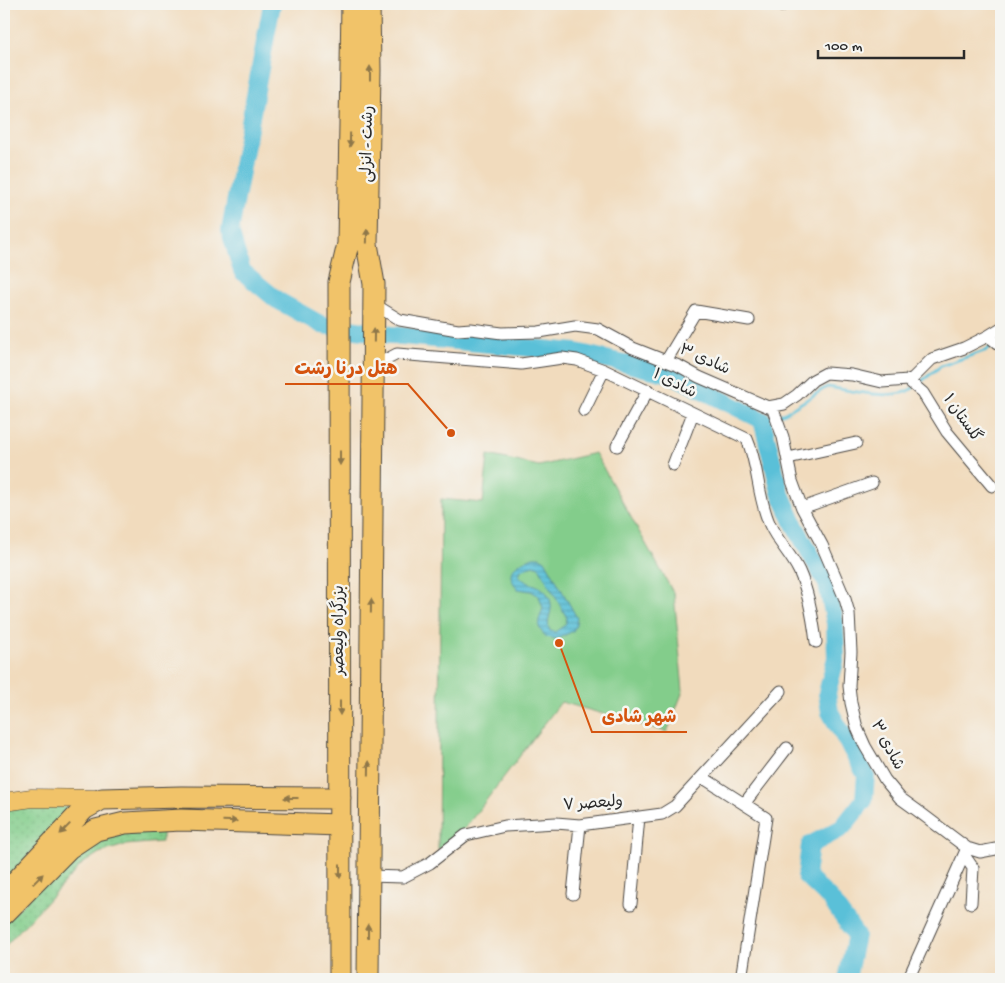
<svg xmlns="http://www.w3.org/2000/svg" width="1005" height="983" font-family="'Gochi Hand','Playpen Sans Arabic',sans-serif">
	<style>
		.grass { fill: url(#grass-dots); stroke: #577c5b }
		.park { fill: #83cd8b; stroke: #577c5b }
		.water { fill: url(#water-rules); stroke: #427682; fill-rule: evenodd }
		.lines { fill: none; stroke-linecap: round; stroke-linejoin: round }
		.stream { stroke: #5ac0d8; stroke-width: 3 }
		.river { stroke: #5ac0d8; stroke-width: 18 }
		.street-casing { stroke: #494541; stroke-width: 13 }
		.primary-casing { stroke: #494541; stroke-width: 19 }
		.highway-casing { stroke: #494541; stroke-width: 23 }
		.street { stroke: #fff; stroke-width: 11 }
		.primary { stroke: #f1c369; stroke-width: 18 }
		.highway { stroke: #f1c369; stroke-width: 21 }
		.oneway { fill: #8e774a }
		.labels { text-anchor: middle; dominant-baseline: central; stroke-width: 5; stroke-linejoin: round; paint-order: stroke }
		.street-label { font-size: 16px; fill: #2b2b2b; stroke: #f6f6f2 }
		.leader { fill: none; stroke: #d5540f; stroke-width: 2 }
		.callout-dot { fill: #d5540f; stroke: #f6f6f2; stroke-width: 2 }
		.callout-label { font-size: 18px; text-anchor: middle; font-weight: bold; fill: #d5540f; stroke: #f6f6f2; stroke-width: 5; stroke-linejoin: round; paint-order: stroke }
	</style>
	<defs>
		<pattern id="grass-dots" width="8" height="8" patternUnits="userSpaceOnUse" patternTransform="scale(1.25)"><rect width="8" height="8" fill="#83cd8b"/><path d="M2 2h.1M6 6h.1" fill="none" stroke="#71b078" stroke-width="1.8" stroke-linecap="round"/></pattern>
		<pattern id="water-rules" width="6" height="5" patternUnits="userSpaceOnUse" patternTransform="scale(1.25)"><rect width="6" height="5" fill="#5ac0d8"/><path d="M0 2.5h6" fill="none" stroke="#4b9caf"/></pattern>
	</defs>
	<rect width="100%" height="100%" fill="#f6f6f2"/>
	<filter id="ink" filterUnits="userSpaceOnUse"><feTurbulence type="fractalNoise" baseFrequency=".02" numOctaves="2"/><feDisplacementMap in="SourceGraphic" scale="10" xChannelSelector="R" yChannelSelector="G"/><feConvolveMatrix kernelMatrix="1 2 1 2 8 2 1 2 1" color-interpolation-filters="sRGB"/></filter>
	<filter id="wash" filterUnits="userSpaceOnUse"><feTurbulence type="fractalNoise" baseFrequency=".0096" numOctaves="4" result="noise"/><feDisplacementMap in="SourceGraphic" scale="20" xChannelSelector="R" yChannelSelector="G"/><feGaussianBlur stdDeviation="1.12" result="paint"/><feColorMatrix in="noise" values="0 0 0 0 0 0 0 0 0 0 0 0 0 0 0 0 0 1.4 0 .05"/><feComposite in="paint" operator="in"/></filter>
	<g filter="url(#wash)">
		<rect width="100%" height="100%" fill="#f1dbbd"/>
		<path class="grass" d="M34,806L72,807L4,882V810Z
			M162,825V842L125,845L99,853L82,864L4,947V924L73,852L95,839Z"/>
		<path class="park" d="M595,453L674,594L683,691L667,732L561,702L465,828L438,850L441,499L483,503L488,455L539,466Z"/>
		<path class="water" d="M533,557H540L545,560L577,618L576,625L573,631L557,639L546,637C534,623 539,623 543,608L539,596L531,591L518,589C502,570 516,565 533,557ZM533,565L539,567L567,618L565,625L555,632L550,631C544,618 556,611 549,597C541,581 526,587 519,575L521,570Z"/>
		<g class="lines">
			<path class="stream" d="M918,384L941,366L987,350L993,344
				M762,420L785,413L827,387C849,390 895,402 913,388"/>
			<path class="river" d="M272,4L230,231L242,271L277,300L322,325L391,335L576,352L670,374L762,420L780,492L795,526L827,584L835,623L836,658L827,693L830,712L866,775L864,800L842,828L810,845L806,876L830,899L856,935L847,979"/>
		</g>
	</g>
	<g filter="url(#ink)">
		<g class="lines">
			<g class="street-casing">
				<path id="street" d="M781,6L782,4
					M374,306L382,309L400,320L458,330L471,329L502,333L539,332L575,326L598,329L633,348L679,366L699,377L768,407L784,404L797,395L813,380L826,373L852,375L882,382L908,380L913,378L932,359L964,348L988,336L1001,346
					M988,336L1001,328
					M666,361L696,311L749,320
					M374,366L397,354L521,364L562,358L577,360L604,370L747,439C759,466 757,497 770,525C777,541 791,554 799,571C809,593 813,618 816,642
					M908,380L923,393L947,432L992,486
					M772,407L783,437L792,481L802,508L822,545L845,599L849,613L851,652L849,686L851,703L857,728L865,746L885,780L900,798L918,811L967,848L980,852L1001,848
					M584,411L604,370
					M617,446L648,390
					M788,458L856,443
					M673,465L693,413
					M802,508L872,483
					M702,777L766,818L741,979
					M744,804L787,748
					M964,855L973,868L971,903
					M368,876L403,877L430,863L466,835L505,826L556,823L580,825L662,814L675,806L781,691
					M573,894L580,825
					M631,904L639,817
					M910,975L967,848"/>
			</g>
			<g class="primary-casing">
				<path id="primary" d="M4,802L32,798L102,799"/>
			</g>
			<g class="highway-casing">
				<path id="highway" d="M4,894L84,809L102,799L181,797L340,798
					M4,914L69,848L96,830L125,823L181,820L340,825
					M340,979L339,282L348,244L352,4
					M368,979L374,284L367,244L370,70L369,4"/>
			</g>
			<use href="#street" class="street"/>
			<use href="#primary" class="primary"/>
			<use href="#highway" class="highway"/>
		</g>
		<defs><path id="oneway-solid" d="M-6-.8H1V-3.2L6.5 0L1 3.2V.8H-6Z" transform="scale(1.25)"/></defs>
		<g class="oneway">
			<use href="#oneway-solid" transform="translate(370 73) rotate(-90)"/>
			<use href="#oneway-solid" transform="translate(350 140) rotate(91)"/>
			<use href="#oneway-solid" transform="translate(367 236) rotate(-89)"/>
			<use href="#oneway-solid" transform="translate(374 335) rotate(-89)"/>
			<use href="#oneway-solid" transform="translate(340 458) rotate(90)"/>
			<use href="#oneway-solid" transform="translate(371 606) rotate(-89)"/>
			<use href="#oneway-solid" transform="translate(340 708) rotate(90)"/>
			<use href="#oneway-solid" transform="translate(369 768) rotate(-89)"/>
			<use href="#oneway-solid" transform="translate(291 798) rotate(-180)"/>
			<use href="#oneway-solid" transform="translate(230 821) rotate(2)"/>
			<use href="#oneway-solid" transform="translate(65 829) rotate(134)"/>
			<use href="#oneway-solid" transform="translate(340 871) rotate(90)"/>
			<use href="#oneway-solid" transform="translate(38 879) rotate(-45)"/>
			<use href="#oneway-solid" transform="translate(368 931) rotate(-90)"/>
		</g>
	</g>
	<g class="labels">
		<g class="street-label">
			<text transform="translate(369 144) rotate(-89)">رشت - انزلی</text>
			<text transform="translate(704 361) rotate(24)">شادی ۳</text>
			<text transform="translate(674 385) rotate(27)">شادی ۱</text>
			<text transform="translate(961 419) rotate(55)">گلستان ۱</text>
			<text transform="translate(340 630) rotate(-90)">بزرگراه ولیعصر</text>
			<text transform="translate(886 746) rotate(62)">شادی ۳</text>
			<text transform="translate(593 805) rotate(-4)">ولیعصر ۷</text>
		</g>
	</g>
	<path class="leader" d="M451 433L408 384H285M559 643L592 732H687"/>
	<g class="callout-dot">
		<circle cx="451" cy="433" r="5"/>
		<circle cx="559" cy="643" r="5"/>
	</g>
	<g class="callout-label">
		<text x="346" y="374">هتل درنا رشت</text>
		<text x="639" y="722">شهر شادی</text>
	</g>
	<rect width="1005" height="983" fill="none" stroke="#f6f6f2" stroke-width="20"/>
	<path d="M818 50v8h146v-8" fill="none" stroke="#2b2b2b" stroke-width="2.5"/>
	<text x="825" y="50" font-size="15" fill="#2b2b2b" stroke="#f6f6f2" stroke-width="4" paint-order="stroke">100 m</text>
</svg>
